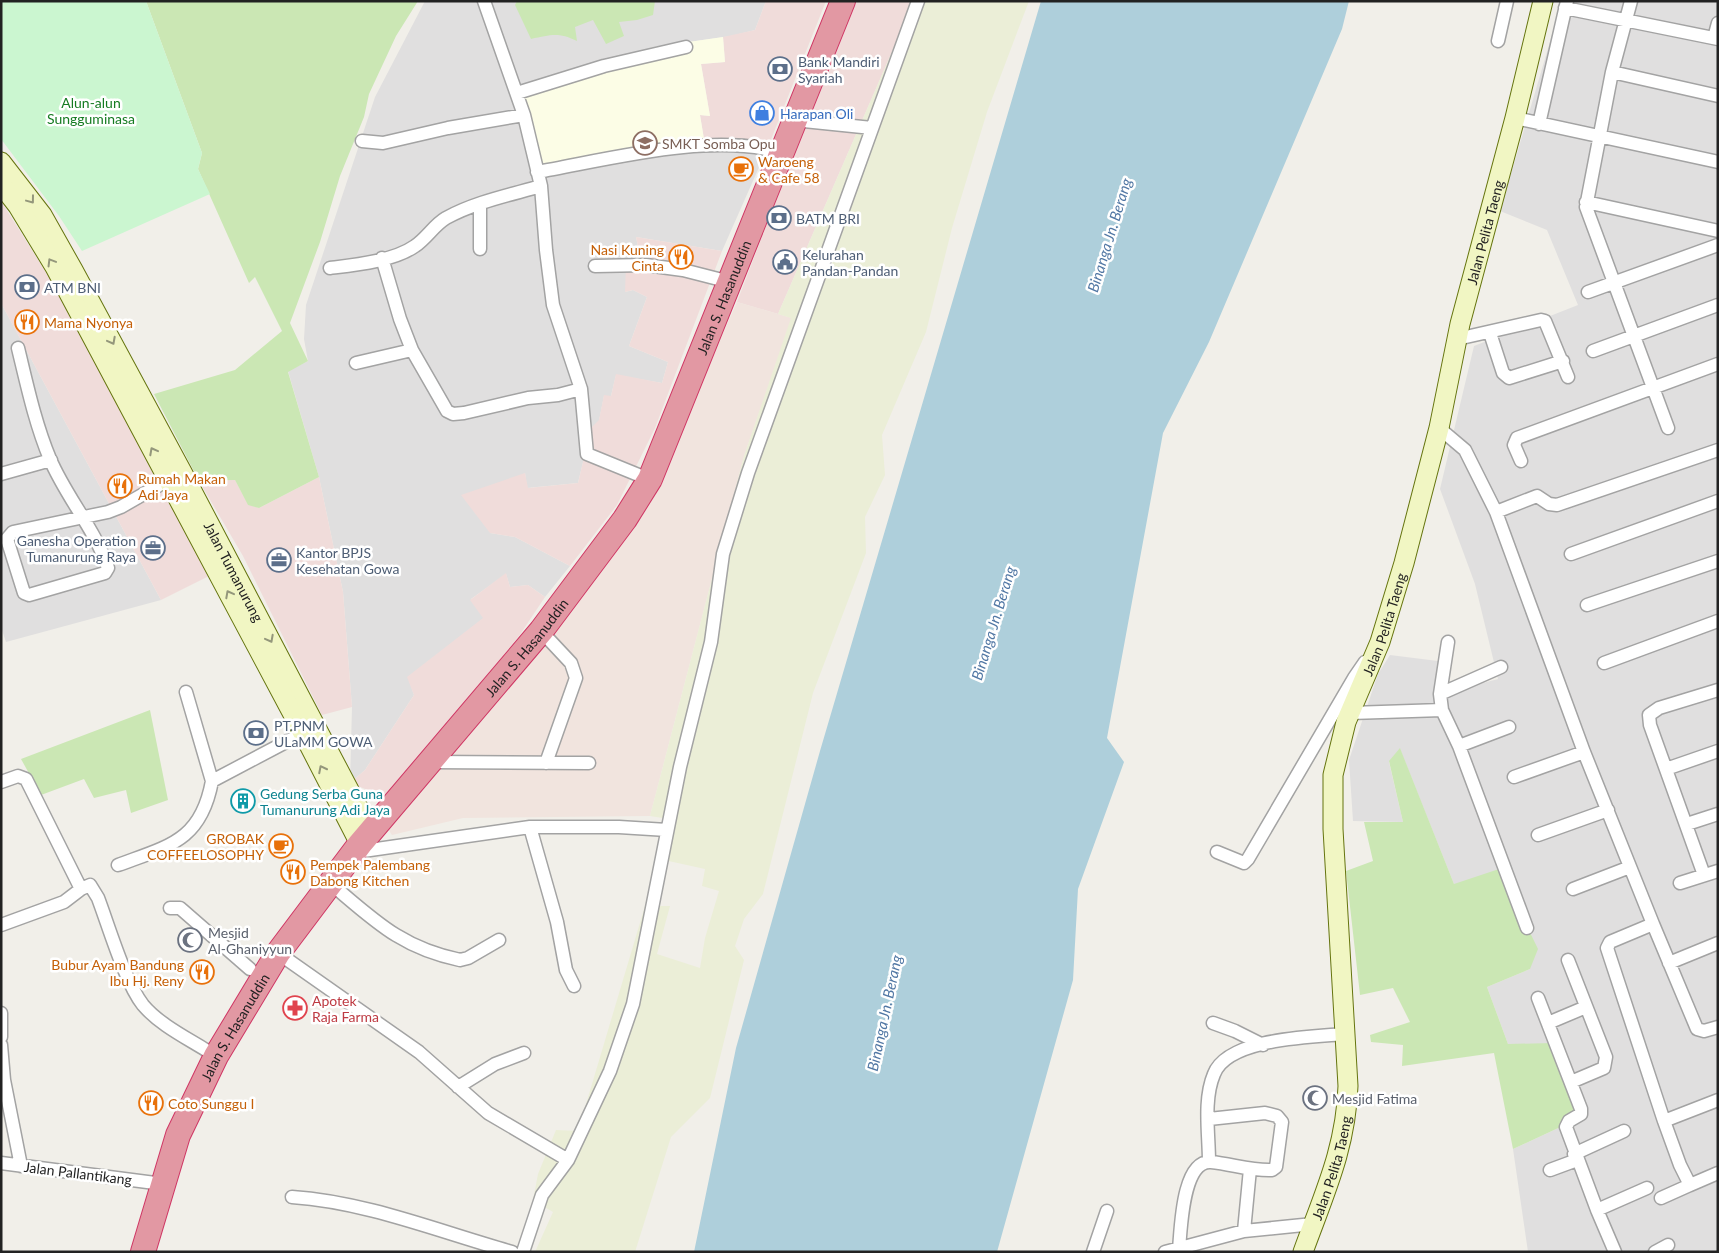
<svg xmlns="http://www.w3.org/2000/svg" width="1719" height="1253" font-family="Lato,sans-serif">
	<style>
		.residential { fill: #e0dfdf }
		.commercial { fill: #f0dcda }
		.education { fill: #fcfde6 }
		.military { fill: #f1e4de }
		.farmland { fill: #ebeed7 }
		.grass { fill: #cbe7b4 }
		.park { fill: #cbf6d0 }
		.water { fill: #aecfdb }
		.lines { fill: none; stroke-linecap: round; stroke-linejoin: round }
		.street-casing { stroke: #a3a3a3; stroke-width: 15 }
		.secondary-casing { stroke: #65740e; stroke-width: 21 }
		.highway-casing { stroke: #cf3664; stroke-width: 26 }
		.street { stroke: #fff; stroke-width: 12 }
		.secondary { stroke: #f1f6c3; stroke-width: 19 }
		.highway { stroke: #e298a3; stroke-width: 24 }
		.oneway { stroke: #94977b }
		.labels { text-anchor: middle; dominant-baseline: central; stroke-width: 5; stroke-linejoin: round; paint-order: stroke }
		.service-label { font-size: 14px; fill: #4e5e75; stroke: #fff; text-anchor: start }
		.park-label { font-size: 14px; fill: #157b21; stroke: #fff }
		.shop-label { font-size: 14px; fill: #366cbe; stroke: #fff; text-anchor: start }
		.education-label { font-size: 14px; fill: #785e54; stroke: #fff; text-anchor: start }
		.food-label { font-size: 14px; fill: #c56008; stroke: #fff; text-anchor: start }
		.street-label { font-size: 14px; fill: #222; stroke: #fff }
		.culture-label { font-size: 14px; fill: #0d838f; stroke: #fff; text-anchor: start }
		.worship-label { font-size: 14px; fill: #5b616d; stroke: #fff; text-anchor: start }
		.health-label { font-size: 14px; fill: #be3a42; stroke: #fff; text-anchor: start }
		.water-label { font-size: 15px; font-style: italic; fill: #5177a4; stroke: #fff }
	</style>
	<rect width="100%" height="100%" fill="#f1efe9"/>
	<path class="residential" d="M425,1H766L755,30L731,36L654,47L677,145L768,147L722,251L636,237L641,261L625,292L633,290L647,297L629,346L668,362L662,383L616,375L611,396H604L599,421L591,429L578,483L527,488L525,473L490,533L515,537L570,566L545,597L528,585L510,587L506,574L471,599L484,618L408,677L414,695L365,770L350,783L352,707L343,592L319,477L288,371L308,361L304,339L306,305L375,97Z
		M1562,1H1718V1252H1528L1513,1149L1584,1116L1508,1044L1487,987L1530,969L1454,884L1400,749L1389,762L1403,822L1353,821L1349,760L1378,674L1390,655L1438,661L1448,669L1445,693L1498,679L1475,584L1440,489L1474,346L1578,305L1547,230L1500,211Z
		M1,303L161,600L6,642L1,627Z"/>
	<path class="commercial" d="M766,1H826L768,147L705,145L700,115L710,116L701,64L725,62L723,37L755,30Z
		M855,1H914L778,314L737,302L840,33Z
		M1,201L54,285L211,575L161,600L1,303Z
		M636,237L722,251L655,428L617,505L570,566L515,537L490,533L461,495L525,473L528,488L578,483L591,428L599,420L604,395L611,396L616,374L662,383L668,362L629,346L647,297L633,290L625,292L626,265L641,261Z
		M319,477L343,592L352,707L322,715L243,556L199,481L235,480L248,504L259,508Z
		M506,573L510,587L528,585L545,597L519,636L388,798L350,783L365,770L414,695L407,677L483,618L470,600Z"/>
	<path class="education" d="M723,37L725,62L701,64L710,116L700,115L705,145L544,168L522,89L654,47Z"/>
	<path class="military" d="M737,302L792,318L744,456L650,816L463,818L392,835L388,829L494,705L642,517Z"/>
	<path class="farmland" d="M914,1H1029L987,112L952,228L926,332L882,435L885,475L865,517L866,553L813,693L763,894L744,919L735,946L744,960L710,1098L671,1137L635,1252H535L553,1212L533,1200L538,1174L556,1130L578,1131L645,906H670L657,954L700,968L705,938L719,891L702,886L705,869L664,860L675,820L650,816L744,456L791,318L778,314Z"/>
	<path class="grass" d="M146,1H418L396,36L369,94L364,117L340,176L320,242L290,323L308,361L288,372L319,477L259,508L248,505L235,480L199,481L154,394L235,370L282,331L255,277L249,283L198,169L202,153Z
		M517,1H655L653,15L637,20L619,22L624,36L606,44L593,20L575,27L577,41C558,32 551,35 531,39L515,5Z
		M150,710L168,800L131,813L126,790L94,798L84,779L41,795L21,759Z
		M1400,748L1454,884L1499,869L1538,949L1530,969L1487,987L1508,1044L1553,1043L1584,1116L1513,1149L1494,1053L1402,1066L1403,1045L1371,1042L1370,1035L1410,1022L1393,988L1360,995L1346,871L1373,861L1364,822H1403L1389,761Z"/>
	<path class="park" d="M1,1H146L202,153L198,169L210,194L82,251L59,216L1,139Z"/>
	<path class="water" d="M1041,1H1349L1342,29L1209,342L1163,433L1107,738L1124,762L1078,889L1073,980L997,1252H694L736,1048L820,751Z"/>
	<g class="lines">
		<g class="street-casing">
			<path id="street" d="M1631,1L1612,72L1586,207L1668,428
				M1565,8L1718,39
				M1714,38L1718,23
				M1498,41L1507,1
				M1612,72L1718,96
				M517,93L604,66L686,47
				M1515,118L1718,162
				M794,120L872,128
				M1539,124L1567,1
				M362,141L383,143L448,128L524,115
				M537,172C606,160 714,131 781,153
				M1586,202L1718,231
				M480,204V249
				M382,258L400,319L412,350L447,411L453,414L464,413L528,398L558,395L581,389L553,305L546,250L541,186L524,115L484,1
				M595,266L646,265L683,270L730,282
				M330,268C354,265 394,261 415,246C427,238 434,225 446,218C475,202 510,195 541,186
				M1588,292L1718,245
				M1490,333L1503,373L1509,378L1563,361
				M1457,339L1541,320L1545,321L1568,377
				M18,348C27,385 35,423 50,459C66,497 95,529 108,568L105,573L36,593L29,595L24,593L7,539L13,532L108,512L121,507L175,476
				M1593,351L1718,305
				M356,363L412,350
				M581,389L587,454L641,476
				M1439,428L1465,450L1496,512L1584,752L1653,924L1610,942L1607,948L1664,1121L1718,1100
				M1521,461L1514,445L1517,438L1718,364
				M1,474L51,460
				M1496,512L1537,496L1549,504L1557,505L1718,450
				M1571,554L1718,501
				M1587,605L1718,561
				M541,631L571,663L576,678L546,763
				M1604,663L1718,621
				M186,692L212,781
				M1440,694L1501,667
				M1442,710L1440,694L1448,642
				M1351,713L1442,710L1459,746L1527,928
				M1459,746L1509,727
				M430,762L589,763
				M1666,769L1718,751
				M1514,777L1584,752
				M1,782L18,776L26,779L81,889L64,902L1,925
				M1687,824L1718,814
				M530,827L557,922L566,970L574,986
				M1538,835L1608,810
				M356,852L530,827H619L667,830
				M1217,852L1244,863L1248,859L1354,678L1365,662
				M118,865C169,846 201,841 212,781L303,733
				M1704,875L1650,725L1649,715L1659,708L1718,690
				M330,883C374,920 401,948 460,960L468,958L499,940
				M1680,883L1718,871
				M81,889L90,885L98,898C109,927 125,982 143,1005C159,1024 185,1037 206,1050
				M1573,889L1630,867
				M170,908H180L250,969
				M1653,924L1697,1029L1704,1031L1718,1027
				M278,953L419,1052L488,1113L568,1160
				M1568,960L1606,1057L1604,1068L1571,1082
				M1669,963L1718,943
				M1538,998L1581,1109V1114L1569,1121L1566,1127L1597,1210L1615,1252
				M1,1013V1037
				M1213,1023L1235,1031L1263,1045
				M1548,1023L1586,1007
				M1,1045L4,1080L21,1166
				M458,1087L495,1064L524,1053
				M1664,1121L1680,1165L1690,1185L1718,1173
				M1574,1154L1624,1131
				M1209,1162C1209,1134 1203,1100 1214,1074C1228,1038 1312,1037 1345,1034
				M1,1163L155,1183
				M1550,1170L1577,1160
				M292,1197C367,1202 440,1232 512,1252
				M1661,1198L1690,1185
				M1597,1210L1647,1188
				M1244,1231L1250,1169
				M1179,1249C1181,1229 1182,1160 1211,1162C1232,1164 1251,1171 1272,1170L1276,1167L1282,1122L1277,1116L1265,1113L1209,1119
				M523,1252L542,1195L568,1160L610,1071L633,1004L680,767L711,642L723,554L748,473L918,1
				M1093,1252L1107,1211
				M1165,1252L1244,1231L1313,1224
				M1655,1252L1668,1245"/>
		</g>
		<g class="secondary-casing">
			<g id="secondary">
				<path id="s1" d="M1,162L42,215L73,270L182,472L371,832"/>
				<path d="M1,184L18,206L55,267L303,733L360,844"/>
				<path id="s2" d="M1303,1252C1324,1194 1346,1148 1348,1086L1333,829V775L1346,722L1380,642L1404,563L1439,428L1460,324L1515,118L1543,1"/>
			</g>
		</g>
		<g class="highway-casing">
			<g id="highway">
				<path id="s3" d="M143,1252L178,1135L216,1056L278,953L360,844L541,631L625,519L650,479L843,1"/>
			</g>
		</g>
		<use href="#street" class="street"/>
		<use href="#secondary" class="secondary"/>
		<use href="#highway" class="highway"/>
	</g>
	<defs><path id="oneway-chevron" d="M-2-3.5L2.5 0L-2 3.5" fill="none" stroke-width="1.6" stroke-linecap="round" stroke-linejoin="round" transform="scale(1.25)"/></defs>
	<g class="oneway">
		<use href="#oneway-chevron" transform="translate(31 200) rotate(53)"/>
		<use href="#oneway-chevron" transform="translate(51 262) rotate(-121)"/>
		<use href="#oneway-chevron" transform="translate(112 341) rotate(62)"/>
		<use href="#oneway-chevron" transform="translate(153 451) rotate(-118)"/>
		<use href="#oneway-chevron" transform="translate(229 594) rotate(-118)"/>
		<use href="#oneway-chevron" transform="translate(270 639) rotate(62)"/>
		<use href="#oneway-chevron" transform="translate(322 769) rotate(-117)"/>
	</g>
	<defs>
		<g id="bank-ring" transform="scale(1.25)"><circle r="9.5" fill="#fff" stroke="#5c6f8a" stroke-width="1.5"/><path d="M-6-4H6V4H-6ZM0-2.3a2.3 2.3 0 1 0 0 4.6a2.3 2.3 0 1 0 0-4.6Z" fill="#5c6f8a"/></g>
		<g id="shop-ring" transform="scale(1.25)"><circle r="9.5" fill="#fff" stroke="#3f7fe0" stroke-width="1.5"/><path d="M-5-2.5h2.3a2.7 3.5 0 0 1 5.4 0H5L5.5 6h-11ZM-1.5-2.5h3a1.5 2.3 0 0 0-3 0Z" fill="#3f7fe0"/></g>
		<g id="school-ring" transform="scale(1.25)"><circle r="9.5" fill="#fff" stroke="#8d6e63" stroke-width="1.5"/><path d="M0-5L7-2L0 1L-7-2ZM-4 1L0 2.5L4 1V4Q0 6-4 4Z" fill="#8d6e63"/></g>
		<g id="cafe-ring" transform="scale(1.25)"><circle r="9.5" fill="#fff" stroke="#e8710a" stroke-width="1.5"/><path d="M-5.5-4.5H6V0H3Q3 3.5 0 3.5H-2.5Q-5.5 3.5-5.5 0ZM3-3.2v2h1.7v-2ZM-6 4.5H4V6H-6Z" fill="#e8710a"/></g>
		<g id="restaurant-ring" transform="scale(1.25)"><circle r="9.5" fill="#fff" stroke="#e8710a" stroke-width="1.5"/><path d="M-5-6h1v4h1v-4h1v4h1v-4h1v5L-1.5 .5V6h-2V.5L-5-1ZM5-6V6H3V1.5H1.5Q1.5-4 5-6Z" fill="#e8710a"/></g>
		<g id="civic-ring" transform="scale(1.25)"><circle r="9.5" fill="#fff" stroke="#5c6f8a" stroke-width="1.5"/><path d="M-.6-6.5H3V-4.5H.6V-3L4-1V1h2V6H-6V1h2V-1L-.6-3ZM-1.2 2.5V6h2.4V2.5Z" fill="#5c6f8a"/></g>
		<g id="office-ring" transform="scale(1.25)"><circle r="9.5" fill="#fff" stroke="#5c6f8a" stroke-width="1.5"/><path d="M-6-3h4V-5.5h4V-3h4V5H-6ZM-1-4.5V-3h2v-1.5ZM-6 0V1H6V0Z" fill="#5c6f8a"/></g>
		<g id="building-ring" transform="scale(1.25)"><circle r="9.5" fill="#fff" stroke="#0f9aa8" stroke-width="1.5"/><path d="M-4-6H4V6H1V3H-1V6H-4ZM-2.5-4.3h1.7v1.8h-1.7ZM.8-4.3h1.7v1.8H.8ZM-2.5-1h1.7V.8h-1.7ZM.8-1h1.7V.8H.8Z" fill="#0f9aa8"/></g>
		<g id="mosque-ring" transform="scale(1.25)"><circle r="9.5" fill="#fff" stroke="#6b7280" stroke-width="1.5"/><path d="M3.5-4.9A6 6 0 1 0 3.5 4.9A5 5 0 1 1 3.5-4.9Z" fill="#6b7280"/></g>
		<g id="pharmacy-ring" transform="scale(1.25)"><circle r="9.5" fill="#fff" stroke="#e0444e" stroke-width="1.5"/><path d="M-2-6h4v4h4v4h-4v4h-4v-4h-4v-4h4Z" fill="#e0444e"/></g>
	</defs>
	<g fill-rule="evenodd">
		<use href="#bank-ring" x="780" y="69"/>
		<use href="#shop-ring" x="762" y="113"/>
		<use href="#school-ring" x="645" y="143"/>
		<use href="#cafe-ring" x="741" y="169"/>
		<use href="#bank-ring" x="779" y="218"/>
		<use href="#restaurant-ring" x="681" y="257"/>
		<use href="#civic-ring" x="785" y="262"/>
		<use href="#bank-ring" x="27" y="287"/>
		<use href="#restaurant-ring" x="27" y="322"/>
		<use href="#restaurant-ring" x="120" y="486"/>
		<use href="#office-ring" x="153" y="548"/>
		<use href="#office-ring" x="279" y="560"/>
		<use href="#bank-ring" x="256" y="733"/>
		<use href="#building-ring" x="243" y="801"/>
		<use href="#cafe-ring" x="281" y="846"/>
		<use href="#restaurant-ring" x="293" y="872"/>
		<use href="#mosque-ring" x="190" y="940"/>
		<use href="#restaurant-ring" x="202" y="972"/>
		<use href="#pharmacy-ring" x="295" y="1008"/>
		<use href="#mosque-ring" x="1315" y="1098"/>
		<use href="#restaurant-ring" x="151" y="1103"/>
	</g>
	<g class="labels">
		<g class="service-label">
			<text x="798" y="61">Bank Mandiri<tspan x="798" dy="16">Syariah</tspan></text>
			<text x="796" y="218">BATM BRI</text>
			<text x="802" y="254">Kelurahan<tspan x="802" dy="16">Pandan-Pandan</tspan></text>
			<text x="44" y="287">ATM BNI</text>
			<text x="136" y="540" text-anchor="end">Ganesha Operation<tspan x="136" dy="16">Tumanurung Raya</tspan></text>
			<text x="296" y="552">Kantor BPJS<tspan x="296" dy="16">Kesehatan Gowa</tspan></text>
			<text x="274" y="725">PT.PNM<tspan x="274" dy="16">ULaMM GOWA</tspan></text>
		</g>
		<g class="park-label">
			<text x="91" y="102">Alun-alun<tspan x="91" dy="16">Sungguminasa</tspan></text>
		</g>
		<g class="shop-label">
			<text x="780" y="113">Harapan Oli</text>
		</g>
		<g class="education-label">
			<text x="662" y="143">SMKT Somba Opu</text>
		</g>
		<g class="food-label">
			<text x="758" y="161">Waroeng<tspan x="758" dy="16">&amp; Cafe 58</tspan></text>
			<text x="664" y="249" text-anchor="end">Nasi Kuning<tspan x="664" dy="16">Cinta</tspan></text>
			<text x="44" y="322">Mama Nyonya</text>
			<text x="138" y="478">Rumah Makan<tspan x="138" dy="16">Adi Jaya</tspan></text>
			<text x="264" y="838" text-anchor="end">GROBAK<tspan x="264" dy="16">COFFEELOSOPHY</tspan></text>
			<text x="310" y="864">Pempek Palembang<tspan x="310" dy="16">Dabong Kitchen</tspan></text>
			<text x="184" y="964" text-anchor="end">Bubur Ayam Bandung<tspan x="184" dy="16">Ibu Hj. Reny</tspan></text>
			<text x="168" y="1103">Coto Sunggu I</text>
		</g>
		<g class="street-label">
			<text stroke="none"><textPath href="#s2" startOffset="1049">Jalan Pelita Taeng</textPath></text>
			<text stroke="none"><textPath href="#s3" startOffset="1129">Jalan S. Hasanuddin</textPath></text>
			<text stroke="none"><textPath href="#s1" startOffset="472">Jalan Tumanurung</textPath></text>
			<text stroke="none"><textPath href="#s2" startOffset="644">Jalan Pelita Taeng</textPath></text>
			<text stroke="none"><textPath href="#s3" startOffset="724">Jalan S. Hasanuddin</textPath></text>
			<text stroke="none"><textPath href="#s3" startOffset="244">Jalan S. Hasanuddin</textPath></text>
			<text stroke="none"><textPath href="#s2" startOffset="89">Jalan Pelita Taeng</textPath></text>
			<text transform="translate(78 1173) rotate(7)">Jalan Pallantikang</text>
		</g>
		<g class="culture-label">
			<text x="260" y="793">Gedung Serba Guna<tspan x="260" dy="16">Tumanurung Adi Jaya</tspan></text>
		</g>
		<g class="worship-label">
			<text x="208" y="932">Mesjid<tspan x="208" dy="16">Al-Ghaniyyun</tspan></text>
			<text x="1332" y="1098">Mesjid Fatima</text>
		</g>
		<g class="health-label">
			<text x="312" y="1000">Apotek<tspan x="312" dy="16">Raja Farma</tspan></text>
		</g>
		<g class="water-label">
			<text transform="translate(1109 235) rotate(-73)">Binanga Jn. Berang</text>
			<text transform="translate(993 623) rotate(-73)">Binanga Jn. Berang</text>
			<text transform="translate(884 1013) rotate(-78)">Binanga Jn. Berang</text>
		</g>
	</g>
	<rect width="1719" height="1253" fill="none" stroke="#222222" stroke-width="5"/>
</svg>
